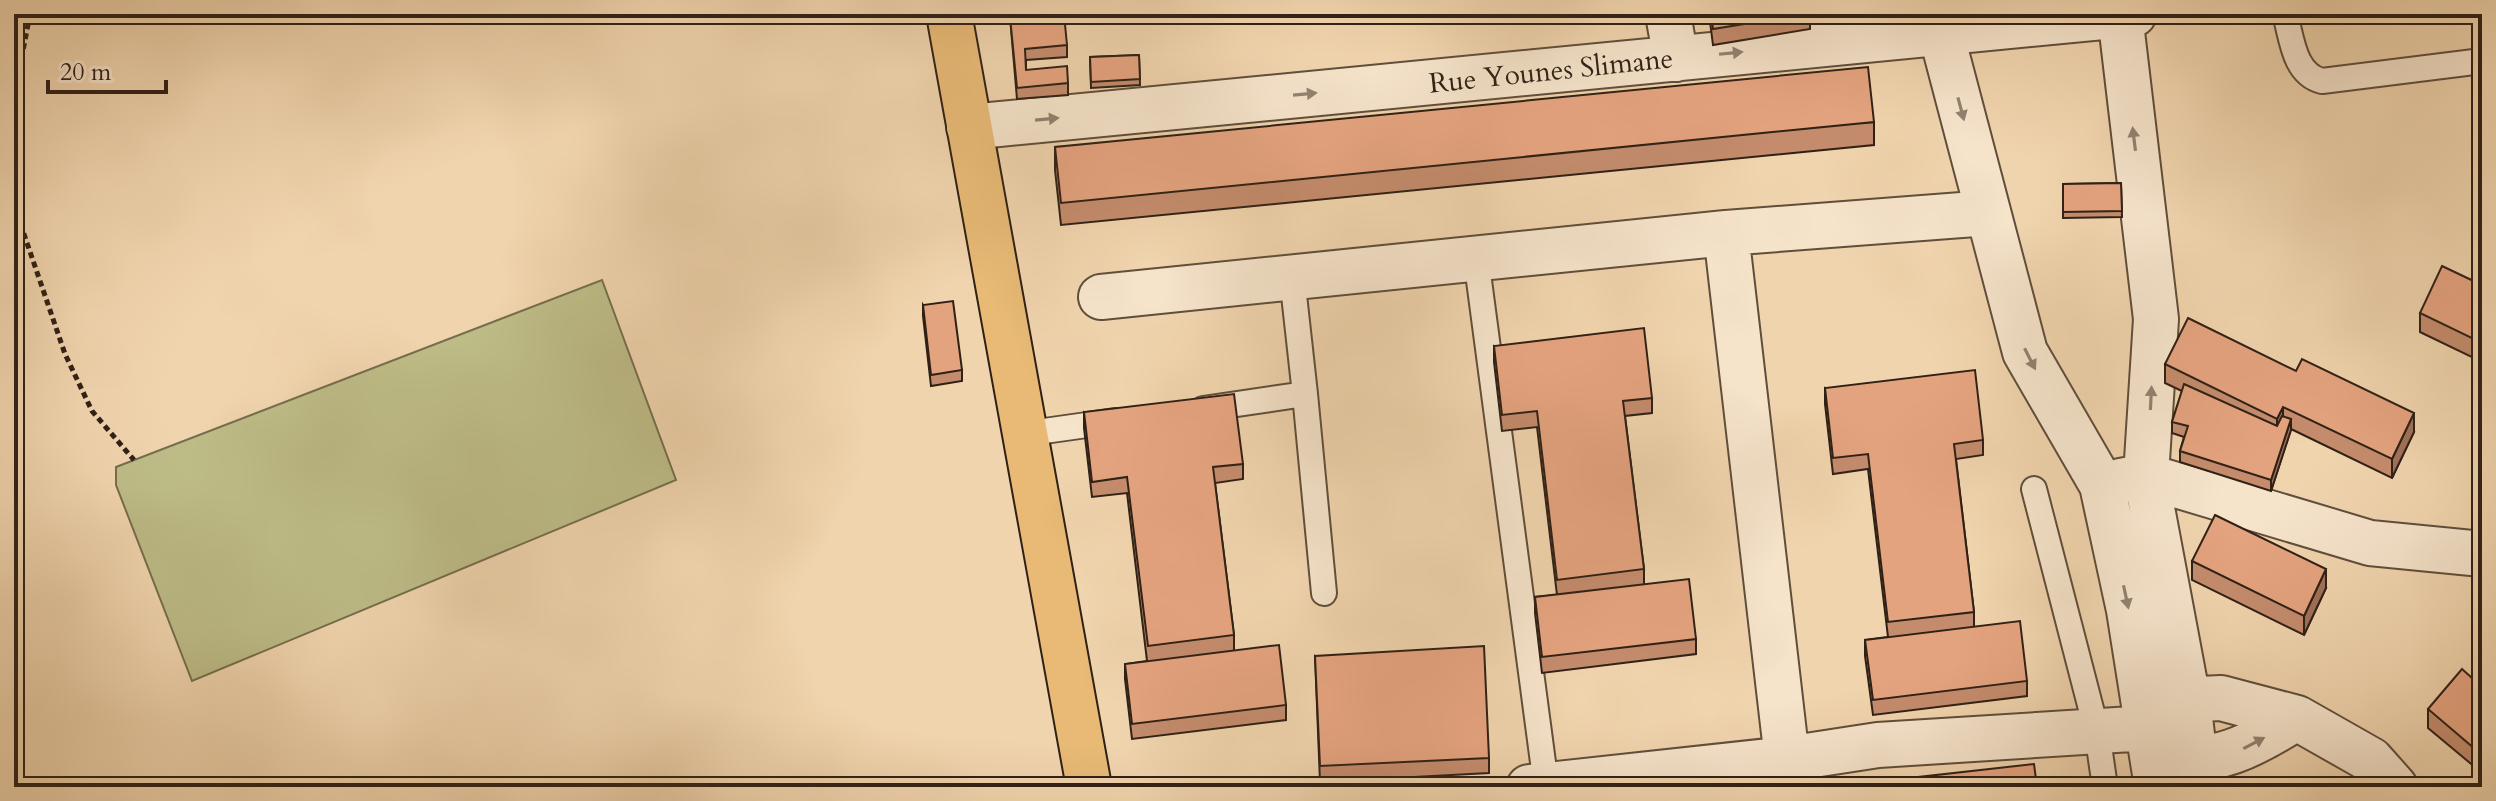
<svg xmlns="http://www.w3.org/2000/svg" width="2496" height="801" font-family="Cardo,serif">
	<style>
		.green { fill: #bdbc87; stroke: #766e4e; stroke-width: 2 }
		.lines { fill: none; stroke-linecap: round; stroke-linejoin: round }
		.service-casing { stroke: #604e3c; stroke-width: 28 }
		.minor-casing { stroke: #604e3c; stroke-width: 48 }
		.primary-casing { stroke: #302116; stroke-width: 48 }
		.path { stroke: #302116; stroke-width: 5; stroke-dasharray: 6 4; stroke-linecap: butt }
		.service { stroke: #f5e3ca; stroke-width: 24 }
		.minor { stroke: #f5e3ca; stroke-width: 44 }
		.primary { stroke: #e8ba76; stroke-width: 44 }
		.wall { fill: #c48c6d; stroke: #302116; stroke-width: 2 }
		.shaded-wall { fill: #a07259; stroke: #302116; stroke-width: 2 }
		.building { fill: #e4a37f; stroke: #302116; stroke-width: 2 }
		.oneway { fill: #928270 }
		.labels { text-anchor: middle; dominant-baseline: central; stroke-width: 8; stroke-linejoin: round; paint-order: stroke }
		.street-label { font-size: 28px; fill: #302116; stroke: #f5e3ca }
	</style>
	<rect width="100%" height="100%" fill="#f0d4ad"/>
	<filter id="stains"><feTurbulence type="fractalNoise" baseFrequency=".0025" numOctaves="4"/><feColorMatrix values="0 0 0 0 .2 0 0 0 0 .09 0 0 0 0 .02 0 0 0 .5 -.17"/></filter>
	<radialGradient id="worn" r=".72"><stop offset=".6" stop-color="#630" stop-opacity="0"/><stop offset="1" stop-color="#630" stop-opacity=".3"/></radialGradient>
	<path class="green" d="M602,280L676,480L192,681L116,485V467Z"/>
	<g class="lines">
		<g class="service-casing">
			<path id="service" d="M2285,14C2292,39 2294,74 2322,81L2482,61
				M1476,258L1546,785
				M1305,394L1324,593
				M1203,409L1305,394L1292,277
				M1023,434L1115,421
				M2034,489L2097,732L2105,787"/>
		</g>
		<g class="minor-casing">
			<path id="minor" d="M1668,14L1676,59
				M2120,15L2156,319L2146,476L2188,700L2198,787
				M1941,33L2025,352L2102,485L2129,610L2157,787
				M969,127L2134,14
				M1726,233L1787,759
				M1101,297L1726,233L1988,213
				M2120,481L2146,476L2370,543L2482,554
				M2158,701L2221,698L2297,718C2253,744 2218,766 2166,757
				M2297,718L2371,760L2395,787
				M1529,787L1787,759L1878,745L2148,728"/>
		</g>
		<g class="primary-casing">
			<path id="primary" d="M949,14L1089,787"/>
		</g>
		<path class="path" d="M14,98L30,14
			M14,205L65,354L92,411L134,460"/>
		<use href="#service" class="service"/>
		<use href="#minor" class="minor"/>
		<use href="#primary" class="primary"/>
	</g>
	<path class="wall" d="M1709,14H1810V29L1713,45Z
		M1010,17L1067,45V57L1026,60V70L1068,83V95L1017,99Z
		M1139,55L1140,85L1091,88L1090,57Z
		M1874,122V145L1061,225L1055,170V147Z
		M2121,183L2122,217L2063,218V184Z
		M2482,285V362L2420,332V313Z
		M923,305L962,370V381L931,386L923,316Z
		M1494,346L1652,398V413L1625,416L1644,569V584L1696,639V654L1542,673L1535,613V597L1557,595L1537,427L1502,431L1494,362Z
		M2165,364L2414,432L2392,478L2291,429L2271,491L2180,462V451L2184,437L2172,433V422L2182,391L2165,383Z
		M1825,388L1983,440V455L1956,459L1974,612V627L2027,681V696L1873,715L1865,656V640L1888,637L1868,469L1833,474L1825,404Z
		M1084,412L1243,464V479L1215,483L1234,635V651L1286,705V720L1132,739L1125,679V664L1147,661L1127,493L1092,497L1084,428Z
		M2192,561L2326,588L2304,635L2192,580Z
		M1315,656L1489,758V773L1320,782Z
		M2482,687V773L2428,728V709Z"/>
	<path class="shaded-wall" d="M2283,407V426L2277,438V419Z
		M2414,413V432L2392,478V459Z
		M2291,419V430L2271,491V480Z
		M2326,569V588L2304,635V616Z"/>
	<path class="building" d="M1040,14H1064L1067,45L1025,49L1026,70L1067,66L1068,83L1017,88L1010,17Z
		M1711,14H1807L1713,29Z
		M1139,55L1140,79L1091,82L1090,57Z
		M1868,67L1874,122L1061,203L1055,147Z
		M2121,183L2122,211L2063,212V184Z
		M2442,266L2482,285V343L2420,313Z
		M953,301L962,370L931,375L923,305Z
		M2188,318L2296,371L2302,359L2414,413L2392,459L2283,407L2277,419L2165,364Z
		M1644,328L1652,398L1623,401L1644,569L1557,580L1537,411L1502,415L1494,346Z
		M1975,370L1983,440L1954,444L1974,612L1888,622L1868,454L1833,458L1825,388Z
		M2184,384L2277,426L2282,416L2291,419L2271,480L2180,451L2188,426L2172,422Z
		M1234,394L1243,464L1213,467L1234,635L1148,646L1127,477L1092,482L1084,412Z
		M2215,515L2326,569L2304,616L2192,561Z
		M1689,579L1696,639L1542,657L1535,597Z
		M2020,621L2027,681L1873,700L1865,640Z
		M1279,645L1286,705L1132,724L1125,664Z
		M1484,646L1489,758L1320,766L1315,656Z
		M2462,669L2482,687V755L2428,709Z
		M2034,764L2037,787H1884L1883,781Z
		M1674,778L1676,787H1596Z"/>
	<defs><path id="oneway-solid" d="M-6-.8H1V-3.2L6.5 0L1 3.2V.8H-6Z" transform="scale(2)"/></defs>
	<g class="oneway">
		<use href="#oneway-solid" transform="translate(1731 53) rotate(-6)"/>
		<use href="#oneway-solid" transform="translate(1305 94) rotate(-5)"/>
		<use href="#oneway-solid" transform="translate(1961 109) rotate(75)"/>
		<use href="#oneway-solid" transform="translate(1047 119) rotate(-5)"/>
		<use href="#oneway-solid" transform="translate(2134 139) rotate(-97)"/>
		<use href="#oneway-solid" transform="translate(2030 359) rotate(63)"/>
		<use href="#oneway-solid" transform="translate(2151 398) rotate(-87)"/>
		<use href="#oneway-solid" transform="translate(2126 597) rotate(78)"/>
		<use href="#oneway-solid" transform="translate(2254 743) rotate(-28)"/>
	</g>
	<g class="labels">
		<g class="street-label">
			<text transform="translate(1551 71) rotate(-6)">Rue Younes Slimane</text>
		</g>
	</g>
	<rect width="2496" height="801" fill="none" stroke="#f0d4ad" stroke-width="48"/>
	<rect x="16" y="16" width="2464" height="769" fill="none" stroke="#302116" stroke-width="4"/>
	<rect x="24" y="24" width="2448" height="753" fill="none" stroke="#302116" stroke-width="2"/>
	<path d="M48 80v12h118v-12" fill="none" stroke="#302116" stroke-width="4"/>
	<text x="60" y="80" font-size="24" fill="#302116" stroke="#f5e3ca" stroke-width="6" paint-order="stroke">20 m</text>
	<rect width="100%" height="100%" filter="url(#stains)"/>
	<rect width="100%" height="100%" fill="url(#worn)"/>
</svg>
